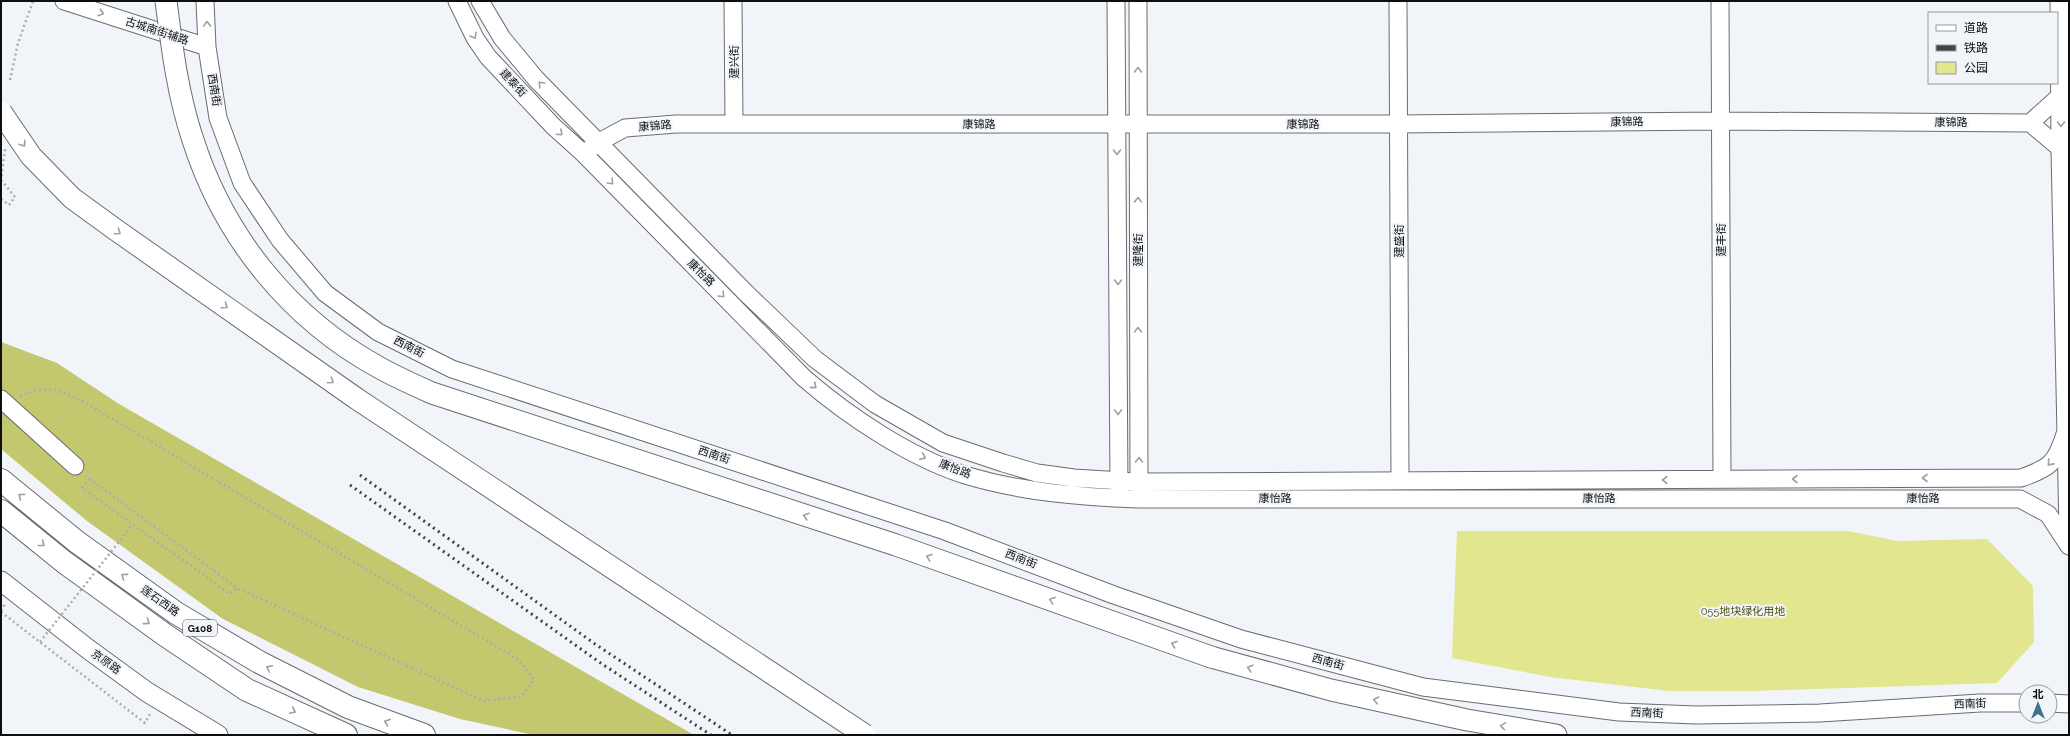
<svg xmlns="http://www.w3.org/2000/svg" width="2070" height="736" font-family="Raleway,'Noto Sans SC',sans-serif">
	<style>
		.green { fill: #e2e68e }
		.forest { fill: #c3c76d }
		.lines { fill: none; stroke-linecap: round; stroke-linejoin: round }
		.tertiary-casing { stroke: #6a6c71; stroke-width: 19 }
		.secondary-casing { stroke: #6a6c71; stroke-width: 21 }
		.primary-casing { stroke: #6a6c71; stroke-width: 23 }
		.trunk-casing { stroke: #6a6c71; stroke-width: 24 }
		.path { stroke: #abadb1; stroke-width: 2.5; stroke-dasharray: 2 3; stroke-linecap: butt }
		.tertiary { stroke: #fff; stroke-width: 17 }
		.secondary { stroke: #fff; stroke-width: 19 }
		.primary { stroke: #fff; stroke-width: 21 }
		.trunk { stroke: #fff; stroke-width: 22 }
		.rail { stroke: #424446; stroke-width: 3; stroke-dasharray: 2 4; stroke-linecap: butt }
		.primary-bridge-casing { stroke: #6a6c71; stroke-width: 23; stroke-linecap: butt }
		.path-bridge { stroke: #abadb1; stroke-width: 2.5; stroke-dasharray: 2 3; stroke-linecap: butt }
		.primary-bridge { stroke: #fff; stroke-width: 21 }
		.oneway { stroke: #9e9f9f }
		.labels { text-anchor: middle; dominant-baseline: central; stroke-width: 4; stroke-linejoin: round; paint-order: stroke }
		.shield { fill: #f1f4f9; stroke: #515356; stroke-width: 1 }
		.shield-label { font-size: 10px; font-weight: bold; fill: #0d0e10 }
		.street-label { font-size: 11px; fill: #0d0e10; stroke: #f1f4f9 }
		.park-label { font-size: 11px; fill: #50520d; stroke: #f1f4f9 }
	</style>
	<rect width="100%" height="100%" fill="#f1f4f9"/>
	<path class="green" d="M1457,531H1848L1897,541L1987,539L2033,586L2034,642L1997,683L1752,691H1669L1550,677L1452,658Z"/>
	<path class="forest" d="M1,342L57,363L119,404L694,735H534L460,719L358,687L223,619L87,521L1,449Z"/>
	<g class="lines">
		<g class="tertiary-casing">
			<path id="tertiary" d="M64,1L207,47
				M205,1L207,47L218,118L242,183L280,240L325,293L378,332L452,369L945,531L1114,595L1241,639L1423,687L1619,712L1696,715L1820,713L1980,703H2026
				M457,1L475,38L488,57L553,126L584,154L804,378C848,416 909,457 965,475C1021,492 1080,497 1139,499H2020L2048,514L2069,546
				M480,1L502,38L536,79L746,293L815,359L875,404L943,443L1003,463L1037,473L1074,478L1139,482L2021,478C2050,468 2056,463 2065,434
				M733,1L734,124
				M1116,1L1119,491
				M1138,1L1139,493
				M1398,1L1400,481
				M1720,1L1722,479
				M2030,123L2061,95
				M590,149L599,142L625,128L676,124H1398L1720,121L2030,123L2061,149
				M1,399L75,466
				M2050,703L2069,704"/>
		</g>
		<g class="secondary-casing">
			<path id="secondary" d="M2060,1L2061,149L2069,530
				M1,581L88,649L147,692L218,735"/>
		</g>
		<g class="primary-casing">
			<path id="primary" d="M1211,657L1331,690L1467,720L1556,735"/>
		</g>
		<g class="trunk-casing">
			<path id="trunk" d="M1,480L77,542L176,613L259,662L348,707L424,735
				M1,511L64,562L165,635L247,690L346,735"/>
		</g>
		<path class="path" d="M10,80L18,43L33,1
			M1,181L5,149
			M1,199L9,205L15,197L2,181
			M20,396C51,384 55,389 84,402L519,660L534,680L522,696L484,701L237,588L86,476
			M90,479L82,488L230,594L237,588
			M1,611L5,604
			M1,612L145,723L150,714"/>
		<use href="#tertiary" class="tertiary"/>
		<use href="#secondary" class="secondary"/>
		<use href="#primary" class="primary"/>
		<use href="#trunk" class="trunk"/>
		<path class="rail" d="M360,475L595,644L732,735
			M350,485L602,664L711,735"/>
		<g class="primary-bridge-casing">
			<path id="primary-bridge" d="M166,1C172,48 178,96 193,140C224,237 290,319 380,368C396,377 414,385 432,393L896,545L1211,657
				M1,112L31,156L72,198L116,230L357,399L865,735"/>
		</g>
		<path class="path-bridge" d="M40,642L133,524"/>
		<use href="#primary-bridge" class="primary-bridge"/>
	</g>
	<defs><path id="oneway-chevron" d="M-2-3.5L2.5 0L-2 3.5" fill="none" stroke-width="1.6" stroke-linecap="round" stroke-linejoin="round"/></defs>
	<g class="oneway">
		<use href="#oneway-chevron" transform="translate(101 13) rotate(18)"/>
		<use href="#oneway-chevron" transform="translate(207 24) rotate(-92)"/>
		<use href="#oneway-chevron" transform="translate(474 36) rotate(61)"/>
		<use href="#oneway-chevron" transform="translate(1138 70) rotate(-90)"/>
		<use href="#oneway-chevron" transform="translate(541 84) rotate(-135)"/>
		<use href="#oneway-chevron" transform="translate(2061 124) rotate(90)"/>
		<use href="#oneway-chevron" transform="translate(560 133) rotate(43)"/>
		<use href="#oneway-chevron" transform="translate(23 144) rotate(56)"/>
		<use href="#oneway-chevron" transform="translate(1117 152) rotate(90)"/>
		<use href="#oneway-chevron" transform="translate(611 182) rotate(45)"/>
		<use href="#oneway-chevron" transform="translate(1138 200) rotate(-90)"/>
		<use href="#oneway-chevron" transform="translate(118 232) rotate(35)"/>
		<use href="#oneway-chevron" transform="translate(1118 282) rotate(90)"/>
		<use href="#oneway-chevron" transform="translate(722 295) rotate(45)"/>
		<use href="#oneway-chevron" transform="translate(225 306) rotate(35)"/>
		<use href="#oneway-chevron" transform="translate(1138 330) rotate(-90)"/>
		<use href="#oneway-chevron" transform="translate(331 381) rotate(35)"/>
		<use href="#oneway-chevron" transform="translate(814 386) rotate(41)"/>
		<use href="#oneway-chevron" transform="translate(1118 412) rotate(90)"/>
		<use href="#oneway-chevron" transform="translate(923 457) rotate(24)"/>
		<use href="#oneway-chevron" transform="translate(1139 460) rotate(-90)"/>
		<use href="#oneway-chevron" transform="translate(2050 463) rotate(132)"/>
		<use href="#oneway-chevron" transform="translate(1925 478) rotate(180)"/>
		<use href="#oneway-chevron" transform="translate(1795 479) rotate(180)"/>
		<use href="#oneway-chevron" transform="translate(1665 480) rotate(180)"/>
		<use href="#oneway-chevron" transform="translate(21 496) rotate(-141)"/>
		<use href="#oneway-chevron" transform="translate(806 516) rotate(-162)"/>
		<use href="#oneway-chevron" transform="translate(42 544) rotate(39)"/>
		<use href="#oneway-chevron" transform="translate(929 557) rotate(-160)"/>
		<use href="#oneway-chevron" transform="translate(124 576) rotate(-144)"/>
		<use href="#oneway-chevron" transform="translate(1052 600) rotate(-160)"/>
		<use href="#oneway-chevron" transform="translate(147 622) rotate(36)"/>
		<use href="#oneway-chevron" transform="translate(1174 644) rotate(-160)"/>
		<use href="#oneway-chevron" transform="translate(269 668) rotate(-153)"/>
		<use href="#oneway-chevron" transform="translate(1250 668) rotate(-164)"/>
		<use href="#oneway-chevron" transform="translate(1376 700) rotate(-167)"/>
		<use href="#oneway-chevron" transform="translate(293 711) rotate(25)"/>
		<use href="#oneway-chevron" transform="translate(387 722) rotate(-160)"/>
		<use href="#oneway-chevron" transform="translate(1503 726) rotate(-171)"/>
	</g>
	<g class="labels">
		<rect class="shield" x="183" y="620" width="34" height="16" rx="3"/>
		<g class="shield-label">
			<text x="200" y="628">G108</text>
		</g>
		<g class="street-label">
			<text transform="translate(157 31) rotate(18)">古城南街辅路</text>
			<text transform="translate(734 62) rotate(-90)">建兴街</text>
			<text transform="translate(513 83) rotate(47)">建泰街</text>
			<text transform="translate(214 90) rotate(81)">西南街</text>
			<text transform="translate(1627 122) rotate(-1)">康锦路</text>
			<text x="1951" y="122">康锦路</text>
			<text x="979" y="124">康锦路</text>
			<text x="1303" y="124">康锦路</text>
			<text transform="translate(655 126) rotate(-4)">康锦路</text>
			<text transform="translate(1721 240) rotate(-90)">建丰街</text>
			<text transform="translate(1399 241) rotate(-90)">建盛街</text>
			<text transform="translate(1138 250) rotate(-90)">建隆街</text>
			<text transform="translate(701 273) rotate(45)">康怡路</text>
			<text transform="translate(409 347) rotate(27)">西南街</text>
			<text transform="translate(714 455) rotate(18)">西南街</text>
			<text transform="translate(955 469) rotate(21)">康怡路</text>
			<text x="1275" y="498">康怡路</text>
			<text x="1599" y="498">康怡路</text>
			<text x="1923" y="498">康怡路</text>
			<text transform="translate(1021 559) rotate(21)">西南街</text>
			<text transform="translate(160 601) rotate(35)">莲石西路</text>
			<text transform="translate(106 662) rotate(36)">京原路</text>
			<text transform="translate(1328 662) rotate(15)">西南街</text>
			<text transform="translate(1970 704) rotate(-2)">西南街</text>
			<text transform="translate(1647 713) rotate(3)">西南街</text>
		</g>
		<g class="park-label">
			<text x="1743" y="611">055地块绿化用地</text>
		</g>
	</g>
	<rect width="2070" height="736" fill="none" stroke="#0d0e10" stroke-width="4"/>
	<rect x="1928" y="12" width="130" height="72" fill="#f1f4f9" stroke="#96989c"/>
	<rect x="1936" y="25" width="20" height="6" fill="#ffffff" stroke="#96989c"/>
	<text x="1964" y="32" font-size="12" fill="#0d0e10">道路</text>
	<rect x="1936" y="45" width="20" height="6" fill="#424446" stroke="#96989c"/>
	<text x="1964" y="52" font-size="12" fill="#0d0e10">铁路</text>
	<rect x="1936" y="62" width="20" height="12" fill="#e2e68e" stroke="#96989c"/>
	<text x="1964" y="72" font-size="12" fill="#0d0e10">公园</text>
	<g transform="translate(2038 704)"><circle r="19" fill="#f1f4f9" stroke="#96989c"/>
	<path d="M0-3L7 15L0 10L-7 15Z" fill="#3b748e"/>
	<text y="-6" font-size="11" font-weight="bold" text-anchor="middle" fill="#0d0e10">北</text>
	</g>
</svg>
